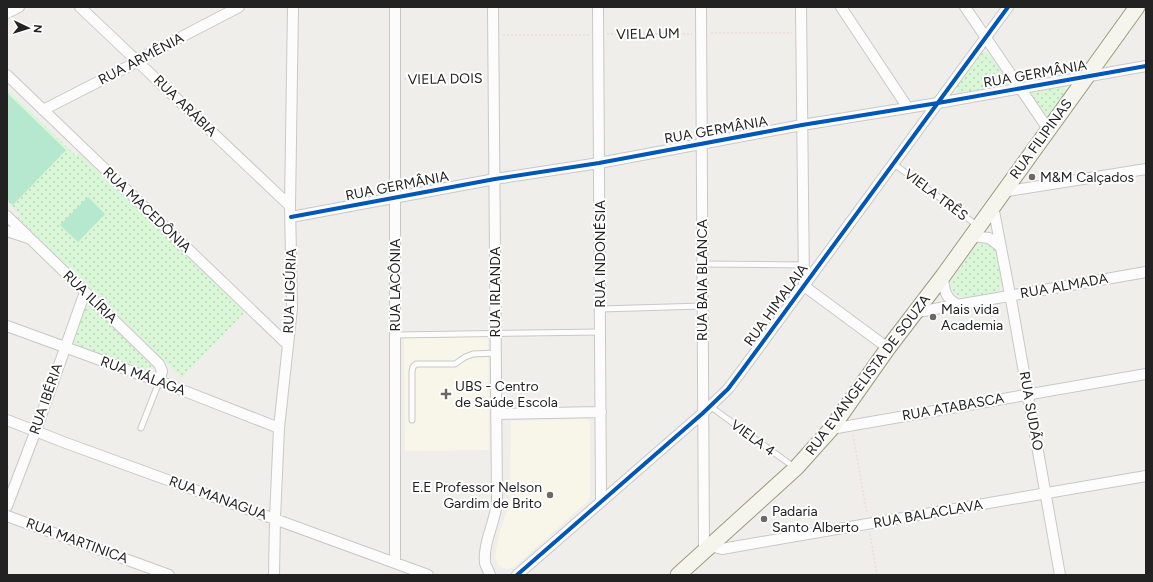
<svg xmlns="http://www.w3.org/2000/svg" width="1153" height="582" font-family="Figtree,sans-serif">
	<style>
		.education { fill: #f8f6e8 }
		.park { fill: url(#park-dots) }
		.pitch { fill: #b5e8ce }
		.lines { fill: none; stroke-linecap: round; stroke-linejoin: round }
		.lane-casing { stroke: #c9c8c7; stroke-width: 7 }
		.street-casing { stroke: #c9c8c7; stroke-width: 12 }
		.secondary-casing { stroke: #9c9c81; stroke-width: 17 }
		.path { stroke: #eddbdb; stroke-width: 1.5; stroke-dasharray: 2 2; stroke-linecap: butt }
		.lane { stroke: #fdfcfc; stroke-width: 5 }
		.street { stroke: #fdfcfc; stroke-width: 10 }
		.secondary { stroke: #f5f5ed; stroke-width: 15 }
		.cycleway-casing { stroke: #fff; stroke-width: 6 }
		.cycleway { stroke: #0057b8; stroke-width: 4 }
		.poi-dot { fill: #6a6968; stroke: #fff; stroke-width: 1.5 }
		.labels { text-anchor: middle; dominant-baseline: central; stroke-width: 4; stroke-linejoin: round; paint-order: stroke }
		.street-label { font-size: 14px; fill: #222; stroke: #fff }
		.poi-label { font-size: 14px; fill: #222; stroke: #fff; text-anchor: start }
	</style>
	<defs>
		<pattern id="park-dots" width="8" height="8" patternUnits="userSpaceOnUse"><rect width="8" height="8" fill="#d9f6d7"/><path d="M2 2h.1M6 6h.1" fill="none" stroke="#bad3b8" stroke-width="1.8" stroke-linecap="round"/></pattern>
	</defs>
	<rect width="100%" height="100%" fill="#f0eeeb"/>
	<path class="education" d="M404,337H488L489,450L405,451Z
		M587,419L590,422V497L588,501L514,567L508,569L503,568L498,564L495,557L500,531L510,502L511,421Z"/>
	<path class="park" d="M985,52L989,54L1006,78V83L1002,86L959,93L957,91V86L980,54Z
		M1058,87L1064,88L1066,94L1050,117H1046L1030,94V92Z
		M7,89L76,156L79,153L245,312L182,378L17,217L20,214L7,202Z
		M985,242L989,243L997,252L1002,284L1000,289L997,292C986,294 957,304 952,290C950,285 951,282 953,278L977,245Z
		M87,305H91L153,365V369L148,371L74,344L73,339L84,307Z"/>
	<path class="pitch" d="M7,93L66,150L13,205L7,199Z
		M88,197L105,214L78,242L60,225Z"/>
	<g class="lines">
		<g class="lane-casing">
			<path id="lane" d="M894,164L978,226
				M702,264L804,265
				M600,309L703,306
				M396,335L600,332
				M711,407L794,467
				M412,420V372L413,367L416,364H455L465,357L473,354L496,353
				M141,428L159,382"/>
		</g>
		<g class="street-casing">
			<path id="street" d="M80,7L290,206
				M598,7L601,501
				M701,7L704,552
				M801,7L804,286L888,348
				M841,7L908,108
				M965,7L1048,129
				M7,13L19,7
				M7,75L288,345
				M43,110L131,65L137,60L239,7
				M1002,192L1146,169
				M993,206L1012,305L1060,575
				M7,216L159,364L162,371L159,382
				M291,217L495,179L599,163L802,125L938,103L1146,66
				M7,231L28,238
				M971,236L989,238L1001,247
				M943,276C944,290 945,299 959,305
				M917,312L1146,272
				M7,326L169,385L279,428
				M496,414L601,412
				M7,420L66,443L428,575
				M831,429L1146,374
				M7,506L36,430L85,292
				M7,516L169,575
				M710,546L722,549L733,547L1146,476
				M395,563V7
				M274,575L275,518L279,428L292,308L290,206L293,7
				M490,575C489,571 486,567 485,563C483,542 495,523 497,502L493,7
				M517,575L703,413L728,389L743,369L1008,7"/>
		</g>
		<g class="secondary-casing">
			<path id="secondary" d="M678,575L796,468L831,429L888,348L943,276L1137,7"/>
		</g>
		<path class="path" d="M711,33H792
			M607,34H692
			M503,35H590
			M404,79L484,78
			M853,435L867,514
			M870,534L877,575"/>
		<use href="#lane" class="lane"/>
		<use href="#street" class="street"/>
		<use href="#secondary" class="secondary"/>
		<g class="cycleway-casing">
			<path id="cycleway" d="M291,217L495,179L599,163L802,125L938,103L1146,66
				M517,575L703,413L728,389L743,369L1008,7"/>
		</g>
		<use href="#cycleway" class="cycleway"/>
	</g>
	<g class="poi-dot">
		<circle cx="1032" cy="177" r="4"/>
		<circle cx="933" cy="317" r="4"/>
		<path d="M444 388h4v4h4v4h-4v4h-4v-4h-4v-4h4z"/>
		<circle cx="550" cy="495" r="4"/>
		<circle cx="764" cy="519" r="4"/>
	</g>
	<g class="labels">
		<g class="street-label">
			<text transform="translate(648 34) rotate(-1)">VIELA UM</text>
			<text transform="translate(141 59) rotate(-28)">RUA ARMÊNIA</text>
			<text transform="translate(1035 74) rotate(-10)">RUA GERMÂNIA</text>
			<text transform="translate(445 79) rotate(-1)">VIELA DOIS</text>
			<text transform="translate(185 106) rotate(44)">RUA ARÁBIA</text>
			<text transform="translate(716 130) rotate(-10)">RUA GERMÂNIA</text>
			<text transform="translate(1041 139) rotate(-54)">RUA FILIPINAS</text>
			<text transform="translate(397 186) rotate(-11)">RUA GERMÂNIA</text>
			<text transform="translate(936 195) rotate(37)">VIELA TRÊS</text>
			<text transform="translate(147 210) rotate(44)">RUA MACEDÔNIA</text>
			<text transform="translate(600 254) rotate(-90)">RUA INDONÉSIA</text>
			<text transform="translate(702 280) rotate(-90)">RUA BAIA BLANCA</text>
			<text transform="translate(395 285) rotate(-90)">RUA LACÔNIA</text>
			<text transform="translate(1064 286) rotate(-10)">RUA ALMADA</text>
			<text transform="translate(290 291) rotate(-88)">RUA LIGÚRIA</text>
			<text transform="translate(495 292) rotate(-90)">RUA IRLANDA</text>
			<text transform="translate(90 297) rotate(44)">RUA ILÍRIA</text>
			<text transform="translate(776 305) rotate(-54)">RUA HIMALAIA</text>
			<text transform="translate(868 375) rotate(-53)">RUA EVANGELISTA DE SOUZA</text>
			<text transform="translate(143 376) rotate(20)">RUA MÁLAGA</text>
			<text transform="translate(46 399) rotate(-71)">RUA IBÉRIA</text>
			<text transform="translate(953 407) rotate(-10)">RUA ATABASCA</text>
			<text transform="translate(1031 411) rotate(80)">RUA SUDÃO</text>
			<text transform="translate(753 438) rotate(36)">VIELA 4</text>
			<text transform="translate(218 498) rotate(20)">RUA MANAGUA</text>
			<text transform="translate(928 514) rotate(-10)">RUA BALACLAVA</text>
			<text transform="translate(77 541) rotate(20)">RUA MARTINICA</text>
		</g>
		<g class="poi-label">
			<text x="1040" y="177">M&amp;M Calçados</text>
			<text x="941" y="309">Mais vida<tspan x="941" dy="16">Academia</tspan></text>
			<text x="455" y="386">UBS - Centro<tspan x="455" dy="16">de Saúde Escola</tspan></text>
			<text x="542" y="487" text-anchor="end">E.E Professor Nelson<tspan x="542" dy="16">Gardim de Brito</tspan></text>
			<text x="772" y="511">Padaria<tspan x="772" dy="16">Santo Alberto</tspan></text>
		</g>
	</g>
	<rect width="1153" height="582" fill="none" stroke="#222222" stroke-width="16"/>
	<g transform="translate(28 28) rotate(94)" stroke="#ffffff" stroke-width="3" paint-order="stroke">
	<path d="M0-3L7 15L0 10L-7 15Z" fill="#222222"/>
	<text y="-6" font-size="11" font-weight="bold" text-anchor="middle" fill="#222222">N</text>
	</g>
</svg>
